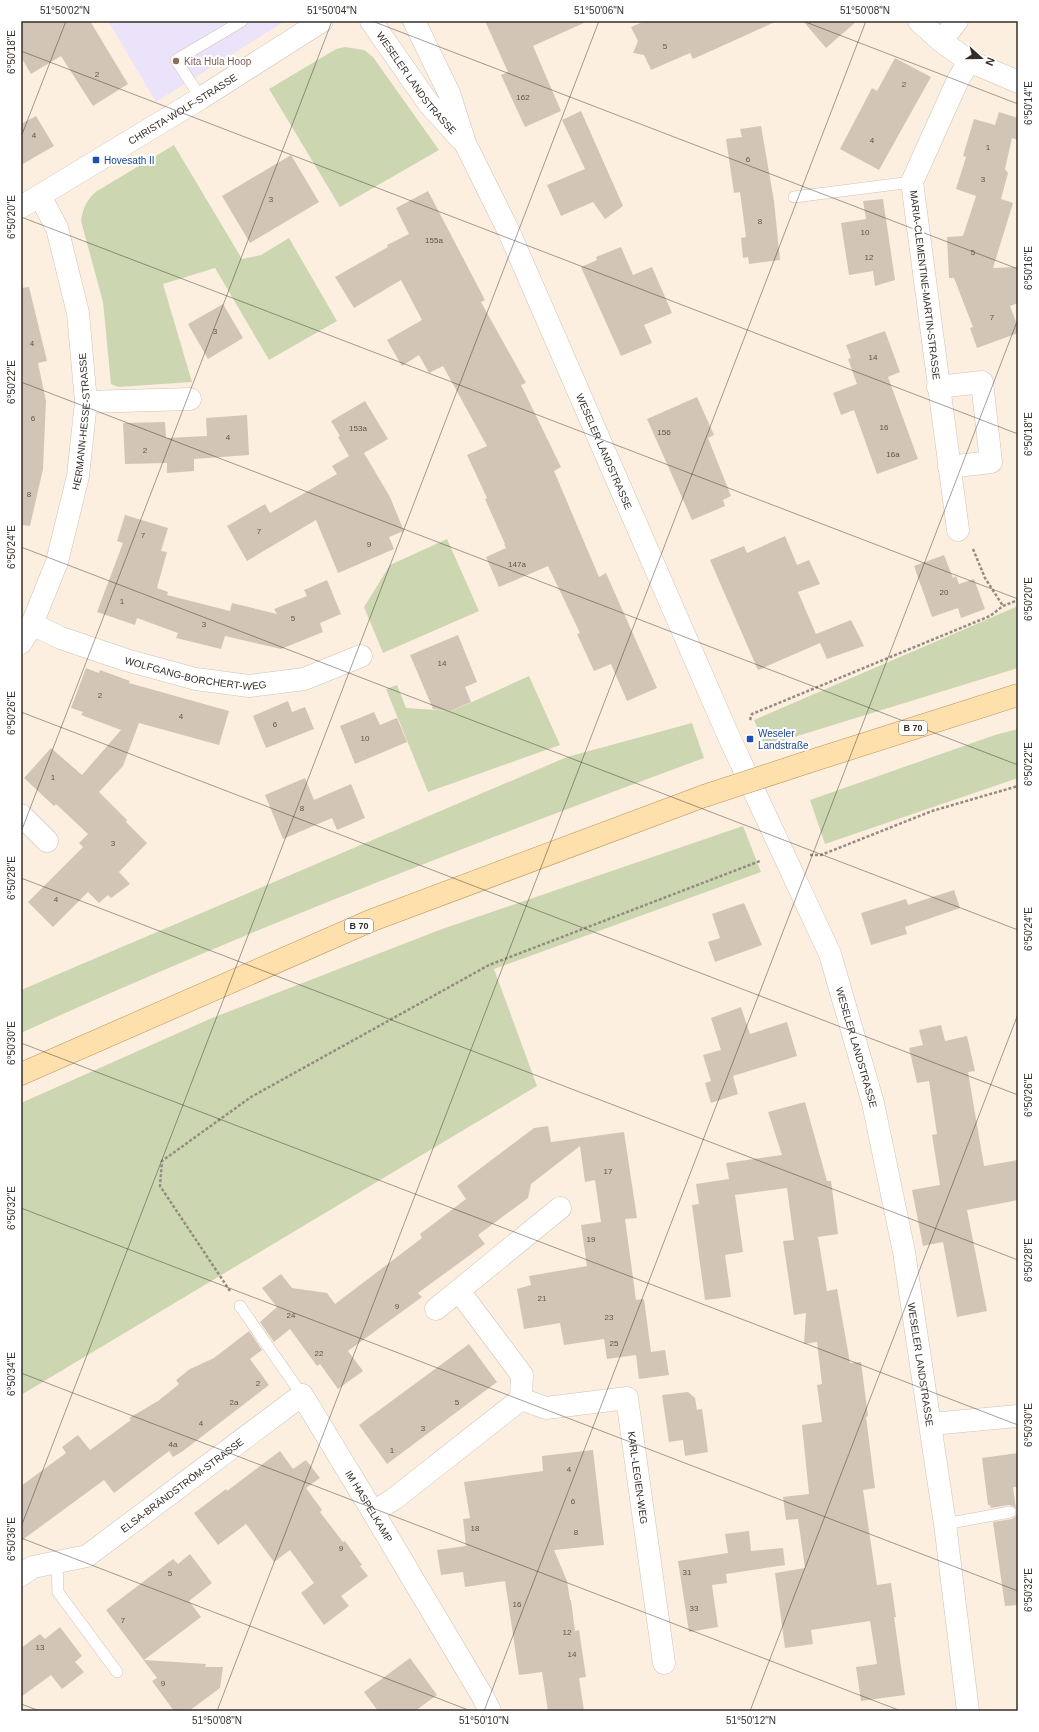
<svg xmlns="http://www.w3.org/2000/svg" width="1039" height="1732" font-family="Helvetica,sans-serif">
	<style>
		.education { fill: #ebe3f9 }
		.green { fill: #ccd7b2 }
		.building { fill: #d3c5b6 }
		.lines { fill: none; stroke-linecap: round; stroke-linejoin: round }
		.service-casing { stroke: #cfc2b3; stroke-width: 12 }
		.minor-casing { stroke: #cfc2b3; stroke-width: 23 }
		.tertiary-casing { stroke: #cfc2b3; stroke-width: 23 }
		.primary-casing { stroke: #b7945b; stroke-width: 23 }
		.path { stroke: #958b81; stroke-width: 2.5; stroke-dasharray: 3 2; stroke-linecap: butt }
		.service { stroke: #fff; stroke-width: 11 }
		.minor { stroke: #fff; stroke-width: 22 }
		.tertiary { stroke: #fff; stroke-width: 22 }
		.primary { stroke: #fee0ad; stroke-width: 22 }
		.primary-bridge-casing { stroke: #b7945b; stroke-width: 23; stroke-linecap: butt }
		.primary-bridge { stroke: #fee0ad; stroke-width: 22 }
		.ticks { fill: none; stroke: #342e29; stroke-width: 1; stroke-opacity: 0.45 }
		.education-dot { fill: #8d6e63; stroke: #fff; stroke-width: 1.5 }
		.transit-dot { fill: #1a4fb4; stroke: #fff; stroke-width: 1.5 }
		.labels { text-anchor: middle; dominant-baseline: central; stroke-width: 4; stroke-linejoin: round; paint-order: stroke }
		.number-label { font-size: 8px; fill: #5c544c }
		.shield { fill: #fff; stroke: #716d69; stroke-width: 1 }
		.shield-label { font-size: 9px; font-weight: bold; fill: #342e29 }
		.education-label { font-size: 10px; fill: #785e54; stroke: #fff; text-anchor: start }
		.street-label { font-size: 10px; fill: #342e29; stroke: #fff }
		.transit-label { font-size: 10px; fill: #164399; stroke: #fff; text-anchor: start }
		.neatline { fill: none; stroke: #342e29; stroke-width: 1.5 }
		.ticks-label { font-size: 10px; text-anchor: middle; fill: #342e29 }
	</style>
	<rect width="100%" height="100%" fill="#fdefdf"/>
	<path class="education" d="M108,21H285L156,102Z"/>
	<path class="green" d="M345,47L364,50L373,57L439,150L340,207L269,89L336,49Z
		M174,145L242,259L261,255L289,238L337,321L269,360L215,268L163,284L192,382L118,387L111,384L103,302L81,221C83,208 86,200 97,191Z
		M447,539L479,611L383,653L364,607L390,565Z
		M1018,606V668L765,746L754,720Z
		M529,676L560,745L428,792L386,689L397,685L406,708L452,711Z
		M692,723L704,758C474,843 244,931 21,1033V990L567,757Z
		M1018,729V778L825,844L810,800L995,735Z
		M743,826L761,872L494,969L537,1086L21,1395V1103L212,1018L442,929Z"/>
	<path class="building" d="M21,21H90L128,84L93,106L61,56L31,74L21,57Z
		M485,21H588L533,46L561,111L525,127L501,75L508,72Z
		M645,21H777L693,59L690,53L651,70L644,55L633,53L638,41L631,27Z
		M803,21H857L826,48Z
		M895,58L931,77L879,170L840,149L872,88L877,91Z
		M581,111L623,206L605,219L593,202L561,216L547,185L585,169L562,120Z
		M999,112L1018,118V140L1012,138L1005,169L1008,173L1001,199L1013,203L993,268L1018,267V303L1010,306L1018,327V333L977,348L970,328L973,327L954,278H949L947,237L963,236L976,196L956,189L966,157L963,156L974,119L995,125Z
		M36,116L54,146L21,165V124Z
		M761,126L774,201L780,260L749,264L748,257L743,258L741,238L746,237L740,192L734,193L726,139L742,137L740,129Z
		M291,155L319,202L250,243L222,196Z
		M428,191L485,300L481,302L526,383L521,385L561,467L554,471L599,577L606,573L657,688L627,701L611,664L594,671L577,634L580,633L548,566L499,587L486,557L506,548L504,544H505L485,499L487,498L467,455L487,446L443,366L429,373L419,355L402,366L387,340L422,320L401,280L354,308L335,277L388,247L387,245L409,234L396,208Z
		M883,199L895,280L875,286L873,271L849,275L841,223L866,219L863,201Z
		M621,247L633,275L652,267L672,313L644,325L652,343L621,356L581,267L597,260L596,257Z
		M29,287L47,361L38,363L46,401L43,469L30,526L21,525V288Z
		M223,304L243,338L208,359L188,324Z
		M885,331L900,372L888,377L918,459L877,474L854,410L841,415L833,393L857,384L848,359L851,358L846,345Z
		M697,397L714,435L708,438L731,496L723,500L725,506L692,520L647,419Z
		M365,401L388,439L364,453L390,497L404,531L389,537L394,549L338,573L316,520L247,561L227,526L265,504L270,513L337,474L332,466L349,456L338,437L340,436L331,421Z
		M247,415L249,455L194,459V471L167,473V463L125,464L123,423L165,422L166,438L207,436L206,418Z
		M125,515L168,528L161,551L167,552L157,588L168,592L167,595L230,611L232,603L277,614L274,609L307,596L304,590L327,580L341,614L320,623L323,632L281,649L225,636L221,649L176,638L178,633L137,618L135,625L97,612L123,543L117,541Z
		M785,536L797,565L809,560L820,584L798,592L816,634L851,620L864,646L827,659L817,636L820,643L758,670L710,560L744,546L747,553Z
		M944,555L953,578L956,576L959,584L974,579L985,609L961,618L958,608L932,617L914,566Z
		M458,635L477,682L465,687L471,702L451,711L433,709L410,655Z
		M86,668L99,673L100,670L130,681L129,683L229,711L219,745L139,723L123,766L99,792L127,820L126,822L147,843L119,872L130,884L111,898L108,895L99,903L88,892L53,927L28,902L83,847L79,843L88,834L56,804L54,806L24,778L51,748L82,775L121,730L81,715L83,712L71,708Z
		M288,701L292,712L305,707L314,729L266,748L253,716Z
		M374,712L380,725L397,718L407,742L355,764L340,726Z
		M305,778L314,800L351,784L365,818L337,830L332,818L283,839L265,795Z
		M954,890L960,908L905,927L907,934L871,945L861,913L906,899L908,905Z
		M744,903L762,945L715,962L708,942L720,938L712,914Z
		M741,1007L750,1034L787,1022L797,1056L733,1076L738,1094L711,1103L705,1083L711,1081L703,1055L721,1050L711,1018Z
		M941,1025L945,1041L967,1036L975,1071L968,1072L984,1166L1018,1160V1200L967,1210L987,1311L957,1317L943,1242L923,1246L912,1190L940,1185L932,1135L937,1134L929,1081L917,1083L909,1048L923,1045L919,1030Z
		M805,1102L827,1181H831L838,1234L818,1237L827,1291L837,1289L850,1363L861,1362L868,1416L866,1417L875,1488L863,1490L877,1585L891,1583L896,1617H894L905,1695L861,1701L856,1667L877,1664L870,1621L811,1630L813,1644L785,1648L775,1573L805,1568L798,1519L786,1520L783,1497L809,1494L802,1425L822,1422L817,1385L822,1384L817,1342L804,1344L806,1313L794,1315L783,1241L794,1240L787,1188L735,1195L743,1252L725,1255L731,1297L705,1300L692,1205L699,1204L696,1184L729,1179L726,1163L782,1155L768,1112Z
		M548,1126L551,1142L624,1132L637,1218L625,1219L636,1300L644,1299L651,1352L665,1350L669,1375L639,1379L636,1355L607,1359L604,1339L564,1345L560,1323L524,1329L517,1289L531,1285L529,1276L587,1266L581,1225L601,1222L595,1180L585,1182L580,1146L531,1184L528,1198L478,1235L485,1244L418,1293L422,1297L348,1351L363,1371L338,1389L320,1364L317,1366L290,1329L274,1342L260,1322L277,1307L262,1288L281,1274L292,1288L327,1293L335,1304L422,1238L420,1234L466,1199L457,1186L534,1128Z
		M249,1331L262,1350L250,1359L269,1385L183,1451L173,1457L169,1451L114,1493L104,1480L21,1541V1486L66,1453L62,1447L78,1435L90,1450L131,1420L129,1418L158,1401L178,1385L179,1384L176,1380L190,1369L214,1358Z
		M469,1344L497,1382L387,1464L359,1425Z
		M688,1392L695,1398L697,1410L702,1409L708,1452L685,1456L683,1440L669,1442L662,1395Z
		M593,1450L604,1545L554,1550L567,1581L570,1600H571L575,1631L579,1630L586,1677L579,1678L584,1711H548L542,1672L519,1675L505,1581L465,1587L463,1572L441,1575L437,1550L466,1546L463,1519L470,1518L464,1482L543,1471L542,1456Z
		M280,1451L293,1469L306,1460L320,1478L306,1488L322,1510L320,1512L343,1542L345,1541L362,1565L360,1566L368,1576L341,1596L349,1606L324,1625L301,1593L314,1583L290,1550L274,1562L246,1524L218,1545L194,1513L226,1489L227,1491Z
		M1018,1453V1487H1013L1016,1509L1013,1506L1009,1505L991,1508L990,1505H988L982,1458Z
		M1017,1513L1018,1605L1005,1606L993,1522L1012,1519L1015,1517Z
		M749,1531L751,1551L783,1548L785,1565L726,1574L727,1583L712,1585L718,1627L689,1632L678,1561L728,1553L725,1534Z
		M190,1554L212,1583L189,1601L201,1617L144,1660L206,1664L205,1667H223L220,1688L189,1711H174L152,1681L157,1678L106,1610L173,1559L178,1564Z
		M60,1627L82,1656L75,1662L84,1672L62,1689L51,1675L21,1697V1648L40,1634L45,1639Z
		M410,1658L437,1695L415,1711H378L364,1692Z"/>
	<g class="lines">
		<g class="service-casing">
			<path id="service" d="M201,98L176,60L242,21
				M794,197L912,182
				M240,1306L302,1395
				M945,1524L1010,1512
				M57,1562L58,1592L117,1672"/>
		</g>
		<g class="minor-casing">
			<g id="minor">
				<path d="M919,21L941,41L969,61L1018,82"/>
				<path d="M941,41L957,21"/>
				<path id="s1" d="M21,207L201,98L322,21"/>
				<path d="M938,387L982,382L991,462L949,467"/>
				<path d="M86,402L190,399"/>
				<path d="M958,530L912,182L957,82L969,61"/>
				<path id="s2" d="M32,624L61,638L126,660L196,679L249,686L304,679L361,656"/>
				<path id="s3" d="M21,643L32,624L57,562L78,476L86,402L78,313L57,228L40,196"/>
				<path d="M21,815L47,841"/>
				<path d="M459,1291L522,1375L521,1399"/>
				<path d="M436,1309L560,1208"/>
				<path d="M931,1424L1018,1416"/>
				<path id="s4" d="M373,1512L394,1499L521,1399L546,1408L627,1398L664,1663"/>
				<path id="s5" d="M21,1575L33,1567L87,1556L302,1395L373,1512L483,1697L490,1711"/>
			</g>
		</g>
		<g class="tertiary-casing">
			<g id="tertiary">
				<path id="s6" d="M371,21L429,104L460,138"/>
				<path id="s7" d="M414,21L449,93L465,143L509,232L728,735L830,954L873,1103L904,1252L945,1524L968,1711"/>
			</g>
		</g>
		<g class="primary-casing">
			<path id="primary" d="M808,762L1018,695
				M21,1074L370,921L704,796"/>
		</g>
		<path class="path" d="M973,549L985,578L1003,606
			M750,720L752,714L990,616L1003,606L1018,600
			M810,855H821L932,811L1018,786
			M230,1291L160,1186L162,1161L251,1097L489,965L760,861"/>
		<use href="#service" class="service"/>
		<use href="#minor" class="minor"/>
		<use href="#tertiary" class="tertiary"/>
		<use href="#primary" class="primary"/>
		<g class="primary-bridge-casing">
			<path id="primary-bridge" d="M704,796L808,762"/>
		</g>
		<use href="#primary-bridge" class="primary-bridge"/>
	</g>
	<path class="ticks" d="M372,21L1018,269M803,21L1018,104M21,51L1018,434M21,137L66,21M21,217L1018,599M21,382L1018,765M21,547L1018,930M21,712L1018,1095M21,832L332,21M21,878L1018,1260M21,1043L1018,1425M21,1208L1018,1591M21,1373L901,1711M21,1527L599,21M21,1538L471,1711M21,1704L40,1711M217,1711L866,21M484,1711L1018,319M750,1711L1018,1014M1017,1711L1018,1709"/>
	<circle class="education-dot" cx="176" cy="61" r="4"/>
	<g class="transit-dot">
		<rect x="92" y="156" width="8" height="8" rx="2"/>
		<rect x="746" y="735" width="8" height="8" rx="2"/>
	</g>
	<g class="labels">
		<g class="number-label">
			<text x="665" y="46">5</text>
			<text x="97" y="74">2</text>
			<text x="904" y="84">2</text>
			<text x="523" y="97">162</text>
			<text x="34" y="135">4</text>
			<text x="872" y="140">4</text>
			<text x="988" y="147">1</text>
			<text x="748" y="159">6</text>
			<text x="983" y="179">3</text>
			<text x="271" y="199">3</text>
			<text x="760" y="221">8</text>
			<text x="865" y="232">10</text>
			<text x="434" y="240">155a</text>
			<text x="973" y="252">5</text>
			<text x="869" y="257">12</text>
			<text x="992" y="317">7</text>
			<text x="215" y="331">3</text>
			<text x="32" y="343">4</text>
			<text x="873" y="357">14</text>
			<text x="33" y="418">6</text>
			<text x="884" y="427">16</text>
			<text x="358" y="428">153a</text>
			<text x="664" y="432">156</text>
			<text x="228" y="437">4</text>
			<text x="145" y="450">2</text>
			<text x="893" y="454">16a</text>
			<text x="29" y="494">8</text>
			<text x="259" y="531">7</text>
			<text x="143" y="535">7</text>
			<text x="369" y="544">9</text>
			<text x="517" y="564">147a</text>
			<text x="944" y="592">20</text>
			<text x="122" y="601">1</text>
			<text x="293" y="618">5</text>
			<text x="204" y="624">3</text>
			<text x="442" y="663">14</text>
			<text x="100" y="695">2</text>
			<text x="181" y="716">4</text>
			<text x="275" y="724">6</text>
			<text x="365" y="738">10</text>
			<text x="53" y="777">1</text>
			<text x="302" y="808">8</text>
			<text x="113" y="843">3</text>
			<text x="56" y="899">4</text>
			<text x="608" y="1171">17</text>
			<text x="591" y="1239">19</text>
			<text x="542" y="1298">21</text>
			<text x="397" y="1306">9</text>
			<text x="291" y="1315">24</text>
			<text x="609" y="1317">23</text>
			<text x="614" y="1343">25</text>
			<text x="319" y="1353">22</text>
			<text x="258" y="1383">2</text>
			<text x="234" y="1402">2a</text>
			<text x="457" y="1402">5</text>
			<text x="201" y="1423">4</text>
			<text x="423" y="1428">3</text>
			<text x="173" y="1444">4a</text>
			<text x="392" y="1450">1</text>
			<text x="569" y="1469">4</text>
			<text x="573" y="1501">6</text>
			<text x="475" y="1528">18</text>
			<text x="576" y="1532">8</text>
			<text x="341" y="1548">9</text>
			<text x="687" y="1572">31</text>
			<text x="170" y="1573">5</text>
			<text x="517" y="1604">16</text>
			<text x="694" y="1608">33</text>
			<text x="123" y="1620">7</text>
			<text x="567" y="1632">12</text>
			<text x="40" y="1647">13</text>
			<text x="572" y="1654">14</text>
			<text x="163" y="1683">9</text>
		</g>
		<g class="shield">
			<rect x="899" y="721" width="28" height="14" rx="3"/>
			<rect x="345" y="919" width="28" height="14" rx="3"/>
		</g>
		<g class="shield-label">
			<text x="913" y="728">B 70</text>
			<text x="359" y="926">B 70</text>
		</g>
		<g class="education-label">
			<text x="184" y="61">Kita Hula Hoop</text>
		</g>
		<g class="street-label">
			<text stroke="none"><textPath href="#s6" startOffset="77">WESELER LANDSTRASSE</textPath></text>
			<text stroke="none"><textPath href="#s1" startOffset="189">CHRISTA-WOLF-STRASSE</textPath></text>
			<text transform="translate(925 285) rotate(83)">MARIA-CLEMENTINE-MARTIN-STRASSE</text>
			<text stroke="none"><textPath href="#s3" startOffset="232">HERMANN-HESSE-STRASSE</textPath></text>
			<text stroke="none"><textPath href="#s7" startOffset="471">WESELER LANDSTRASSE</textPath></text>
			<text stroke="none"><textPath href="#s2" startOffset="172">WOLFGANG-BORCHERT-WEG</textPath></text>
			<text stroke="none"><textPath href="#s7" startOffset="1119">WESELER LANDSTRASSE</textPath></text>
			<text stroke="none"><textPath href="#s7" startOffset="1443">WESELER LANDSTRASSE</textPath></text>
			<text stroke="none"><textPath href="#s4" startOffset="375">KARL-LEGIEN-WEG</textPath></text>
			<text stroke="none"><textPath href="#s5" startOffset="188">ELSA-BRÄNDSTRÖM-STRASSE</textPath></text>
			<text stroke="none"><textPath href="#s5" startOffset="468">IM HASPELKAMP</textPath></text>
		</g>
		<g class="transit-label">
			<text x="104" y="160">Hovesath II</text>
			<text x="758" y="733">Weseler<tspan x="758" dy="12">Landstraße</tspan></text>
		</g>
	</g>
	<rect width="1039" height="1732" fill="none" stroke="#ffffff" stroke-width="44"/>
	<g transform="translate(981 58) rotate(111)" stroke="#ffffff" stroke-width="3" paint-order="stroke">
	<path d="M0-3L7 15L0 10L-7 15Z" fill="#342e29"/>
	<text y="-6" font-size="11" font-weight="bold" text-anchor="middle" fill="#342e29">N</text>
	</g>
	<rect x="22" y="22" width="995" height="1688" class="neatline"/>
	<g class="ticks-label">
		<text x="65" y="14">51°50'02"N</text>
		<text x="332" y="14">51°50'04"N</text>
		<text x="599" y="14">51°50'06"N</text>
		<text x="865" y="14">51°50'08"N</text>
		<text transform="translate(11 52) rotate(-90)" y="4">6°50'18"E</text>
		<text transform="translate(1028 103) rotate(-90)" y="4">6°50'14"E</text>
		<text transform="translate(11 217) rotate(-90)" y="4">6°50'20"E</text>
		<text transform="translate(1028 268) rotate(-90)" y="4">6°50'16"E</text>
		<text transform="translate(11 382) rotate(-90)" y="4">6°50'22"E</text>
		<text transform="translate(1028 434) rotate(-90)" y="4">6°50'18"E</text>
		<text transform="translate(11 547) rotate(-90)" y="4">6°50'24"E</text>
		<text transform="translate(1028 599) rotate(-90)" y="4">6°50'20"E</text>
		<text transform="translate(11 713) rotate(-90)" y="4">6°50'26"E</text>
		<text transform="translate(1028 764) rotate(-90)" y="4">6°50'22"E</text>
		<text transform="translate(11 878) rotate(-90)" y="4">6°50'28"E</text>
		<text transform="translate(1028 929) rotate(-90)" y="4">6°50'24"E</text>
		<text transform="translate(11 1043) rotate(-90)" y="4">6°50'30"E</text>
		<text transform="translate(1028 1095) rotate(-90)" y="4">6°50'26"E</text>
		<text transform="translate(11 1208) rotate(-90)" y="4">6°50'32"E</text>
		<text transform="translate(1028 1260) rotate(-90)" y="4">6°50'28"E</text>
		<text transform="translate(11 1374) rotate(-90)" y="4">6°50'34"E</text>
		<text transform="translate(1028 1425) rotate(-90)" y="4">6°50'30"E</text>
		<text transform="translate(11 1539) rotate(-90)" y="4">6°50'36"E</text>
		<text transform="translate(1028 1590) rotate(-90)" y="4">6°50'32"E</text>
		<text x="217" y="1724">51°50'08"N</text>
		<text x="484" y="1724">51°50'10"N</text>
		<text x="751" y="1724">51°50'12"N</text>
	</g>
</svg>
